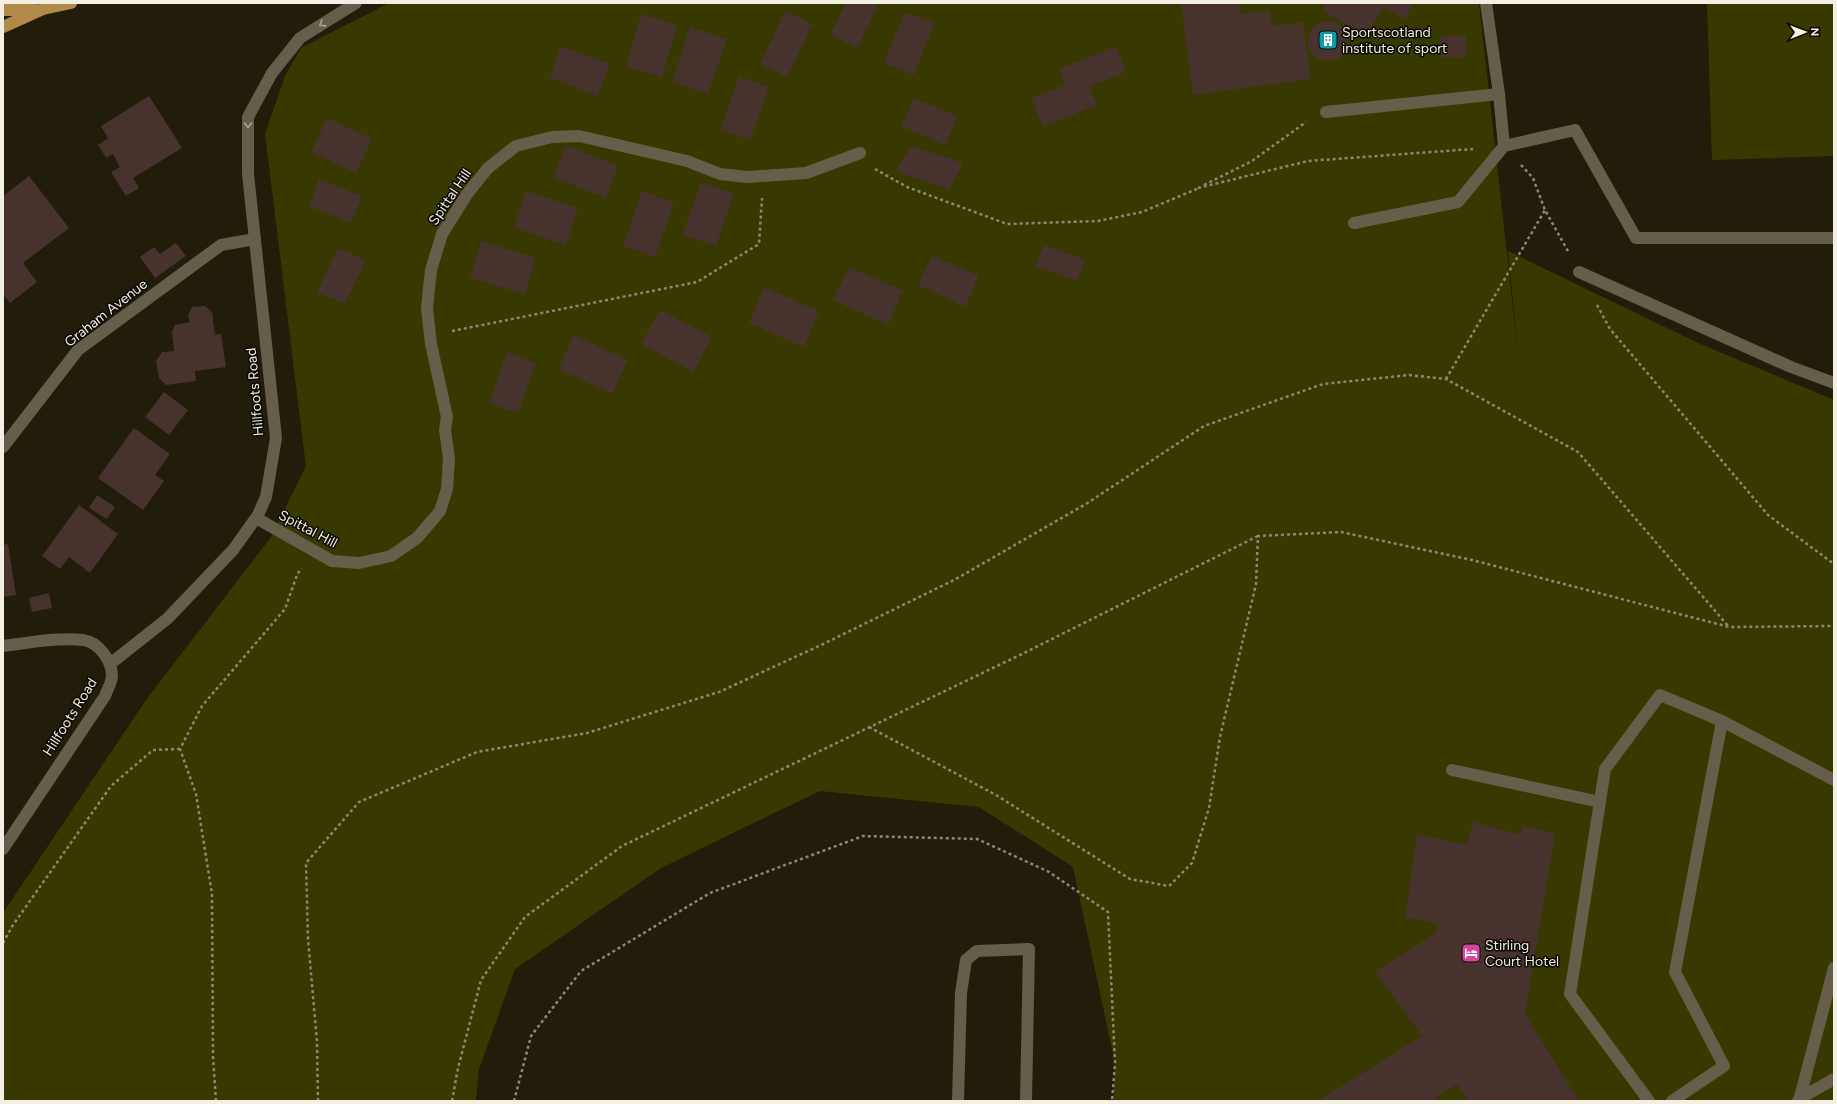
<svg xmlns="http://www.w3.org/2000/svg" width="1837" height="1104" font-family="Figtree,sans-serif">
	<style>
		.green { fill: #383900 }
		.building { fill: #47322d }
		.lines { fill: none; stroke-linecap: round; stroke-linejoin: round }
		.path { stroke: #8c8878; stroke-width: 2.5; stroke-dasharray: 3 3; stroke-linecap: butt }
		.lane { stroke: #645e4a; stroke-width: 12 }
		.street { stroke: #645e4a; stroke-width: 12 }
		.secondary { stroke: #645e4a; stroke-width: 12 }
		.primary { stroke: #b18a4a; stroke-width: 12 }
		.oneway { stroke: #aba696 }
		.labels { text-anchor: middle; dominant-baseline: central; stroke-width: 3; stroke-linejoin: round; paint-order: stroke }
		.poi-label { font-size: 14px; fill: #f2efe3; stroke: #0a0803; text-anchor: start }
		.street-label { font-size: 14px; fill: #f2efe3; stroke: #0a0803 }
	</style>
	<rect width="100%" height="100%" fill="#221d0a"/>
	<path class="green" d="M389,3H1479L1519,362L1508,251L1698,343L1834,400V1101H1113L1115,1063L1073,867L979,807L820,791L661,868L515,969L479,1069L476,1101H3V913L146,700L271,537L306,466L265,134L285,76L301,48Z
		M1707,3H1834V156L1712,160Z"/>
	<path class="building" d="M846,3L879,4L857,48L830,35Z
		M1181,3H1239L1240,14L1269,10L1272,26L1303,22L1311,79L1193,95Z
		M1326,3H1412L1406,19L1382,8L1367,36L1322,10Z
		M785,11L813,24L787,77L760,64Z
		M904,13L935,22L914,75L884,63Z
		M641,14L677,25L662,78L626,67Z
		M1308 41a20 20 0 1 1 40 0a20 20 0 1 1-40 0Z
		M690,27L727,39L708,94L672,82Z
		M1466,35V57L1441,58L1439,37Z
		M561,46L610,64L598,96L550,78Z
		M1116,46L1126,72L1089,87L1097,105L1043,127L1031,98L1065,85L1059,69Z
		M739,76L769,87L750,140L720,130Z
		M149,96L182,148L133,178L139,188L126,196L111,172L120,167L113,154L106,158L98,145L108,138L101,126Z
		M914,98L958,116L945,145L901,126Z
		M327,118L372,139L356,173L311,152Z
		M566,145L618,166L606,198L553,177Z
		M911,146L963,163L949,190L896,171Z
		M29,176L69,228L23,263L37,282L10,303L3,294V196Z
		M319,179L362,196L351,223L309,206Z
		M701,182L734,194L716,246L682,235Z
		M526,191L578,208L566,245L514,228Z
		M642,191L674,202L655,257L623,246Z
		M481,241L536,258L525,294L470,278Z
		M176,243L186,256L155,278L140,257L154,247L160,254Z
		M1044,245L1086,260L1077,281L1035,266Z
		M338,248L366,260L345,304L317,292Z
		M932,255L979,276L965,307L918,285Z
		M849,267L903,291L888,325L833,300Z
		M764,287L819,311L804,347L749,323Z
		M205,306L212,312L215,335L221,334L226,367L195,371L196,381L166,385L159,378L156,361L162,352L174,351L172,332L175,325L190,322L188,315L192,307Z
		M660,310L712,337L693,372L641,344Z
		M574,335L628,360L612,394L558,369Z
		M507,352L536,363L518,413L489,403Z
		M164,392L188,410L169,435L145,417Z
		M134,428L170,454L155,475L164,481L143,510L98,478Z
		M97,495L115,507L107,519L89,508Z
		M79,505L118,534L90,573L69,557L60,569L42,556Z
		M8,544L16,595L3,597V545Z
		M49,593L52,608L32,612L29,598Z
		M1473,822L1522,835V826L1555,833L1525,1014L1579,1101H1469L1457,1084L1432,1101H1318L1422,1036L1375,972L1436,933L1437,923L1405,918L1417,834L1466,845Z"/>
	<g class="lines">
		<path class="path" d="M1521,165L1533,178L1545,210L1569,253
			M875,169L907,187L1007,224L1098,221L1142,212L1199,188
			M1204,185L1252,161L1306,122
			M1198,188L1308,161L1473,149
			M1597,305L1610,329L1768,515L1834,564
			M452,331L697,282L759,244L762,198
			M1446,379L1545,210
			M869,727L996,795L1130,879L1169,886L1192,863L1209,808L1220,737L1256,584L1258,536L1341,532L1472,560L1729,627L1834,626
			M3,943L13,925L111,786L153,750L180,749
			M216,1101L213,1057L212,894L196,794L180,749L202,706L285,609L297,575L301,568
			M318,1101L317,1042L308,939L306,863L359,802L477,752L587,733L719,692L817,647L954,580L1086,504L1204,426L1323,384L1409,375L1446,379L1578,452L1729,627
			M452,1101L458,1068L481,980L525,917L622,846L1022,654L1258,536
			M514,1101L531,1036L581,971L710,893L863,836L977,839L1049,872L1108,912L1115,1063L1112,1101"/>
		<path class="lane" d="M1326,112L1499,94
			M1354,223L1458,202L1504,146L1575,130L1636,238H1834
			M1579,272L1791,367L1834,383
			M1452,770L1600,802
			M958,1101L961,993L966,960L977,951L1029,949L1026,1101
			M1649,1101L1570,994L1605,769L1660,695L1722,721L1834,780
			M1672,1101L1724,1066L1675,972L1722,721
			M1798,1101L1799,1099L1834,1079
			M1799,1101L1834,968"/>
		<path class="street" d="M1486,3L1499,94L1504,146
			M3,447L78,350L221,245L255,239
			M256,518L332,561L359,563L391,556L417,538L440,511L447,489L449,458L445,430L447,417L431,344L427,308L431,270L442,234L467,194L488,168L516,146L552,137L579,136L687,161L720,174L747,177L806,173L860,153
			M110,664L167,619L233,550L258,515L266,497L276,438L248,174V117L272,73L300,38L356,3"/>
		<path class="secondary" d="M3,646C29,643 57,637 83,640C99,642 112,661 112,676C112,682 107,690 105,696L3,849"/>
		<path class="primary" d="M3,10H36
			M3,27L43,9L71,3"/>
	</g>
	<defs><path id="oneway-chevron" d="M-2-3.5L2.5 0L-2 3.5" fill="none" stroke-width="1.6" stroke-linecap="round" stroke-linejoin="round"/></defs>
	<g class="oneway">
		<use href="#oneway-chevron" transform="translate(322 24) rotate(148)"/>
		<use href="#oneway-chevron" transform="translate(248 125) rotate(90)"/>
	</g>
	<defs>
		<g id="building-square" transform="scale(1)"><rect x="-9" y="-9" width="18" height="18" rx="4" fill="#0f9aa8" stroke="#0a0803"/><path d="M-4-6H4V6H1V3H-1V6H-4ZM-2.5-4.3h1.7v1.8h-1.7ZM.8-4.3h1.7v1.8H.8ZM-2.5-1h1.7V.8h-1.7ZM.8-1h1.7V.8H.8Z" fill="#fff"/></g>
		<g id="hotel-square" transform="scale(1)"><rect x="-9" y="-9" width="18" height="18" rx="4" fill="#d1479c" stroke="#0a0803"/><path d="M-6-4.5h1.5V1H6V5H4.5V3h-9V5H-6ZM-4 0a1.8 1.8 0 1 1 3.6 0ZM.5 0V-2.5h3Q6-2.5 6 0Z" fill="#fff"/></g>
	</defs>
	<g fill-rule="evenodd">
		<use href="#building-square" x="1328" y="40"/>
		<use href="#hotel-square" x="1471" y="953"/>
	</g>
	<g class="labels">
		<g class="poi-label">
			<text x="1342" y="32">Sportscotland<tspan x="1342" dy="16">institute of sport</tspan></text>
			<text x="1485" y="945">Stirling<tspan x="1485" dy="16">Court Hotel</tspan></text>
		</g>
		<g class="street-label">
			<text transform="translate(450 197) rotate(-56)">Spittal Hill</text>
			<text transform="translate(106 313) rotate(-38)">Graham Avenue</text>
			<text transform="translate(255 392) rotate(-95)">Hillfoots Road</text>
			<text transform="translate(308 529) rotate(28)">Spittal Hill</text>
			<text transform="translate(70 717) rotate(-58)">Hillfoots Road</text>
		</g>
	</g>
	<rect width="1837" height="1104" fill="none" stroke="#f2efe3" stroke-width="8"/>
	<g transform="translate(1805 32) rotate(89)" stroke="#0a0803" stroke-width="3" paint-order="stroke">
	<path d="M0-3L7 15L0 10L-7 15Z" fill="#f2efe3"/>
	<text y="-6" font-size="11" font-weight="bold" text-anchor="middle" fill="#f2efe3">N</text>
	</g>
</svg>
